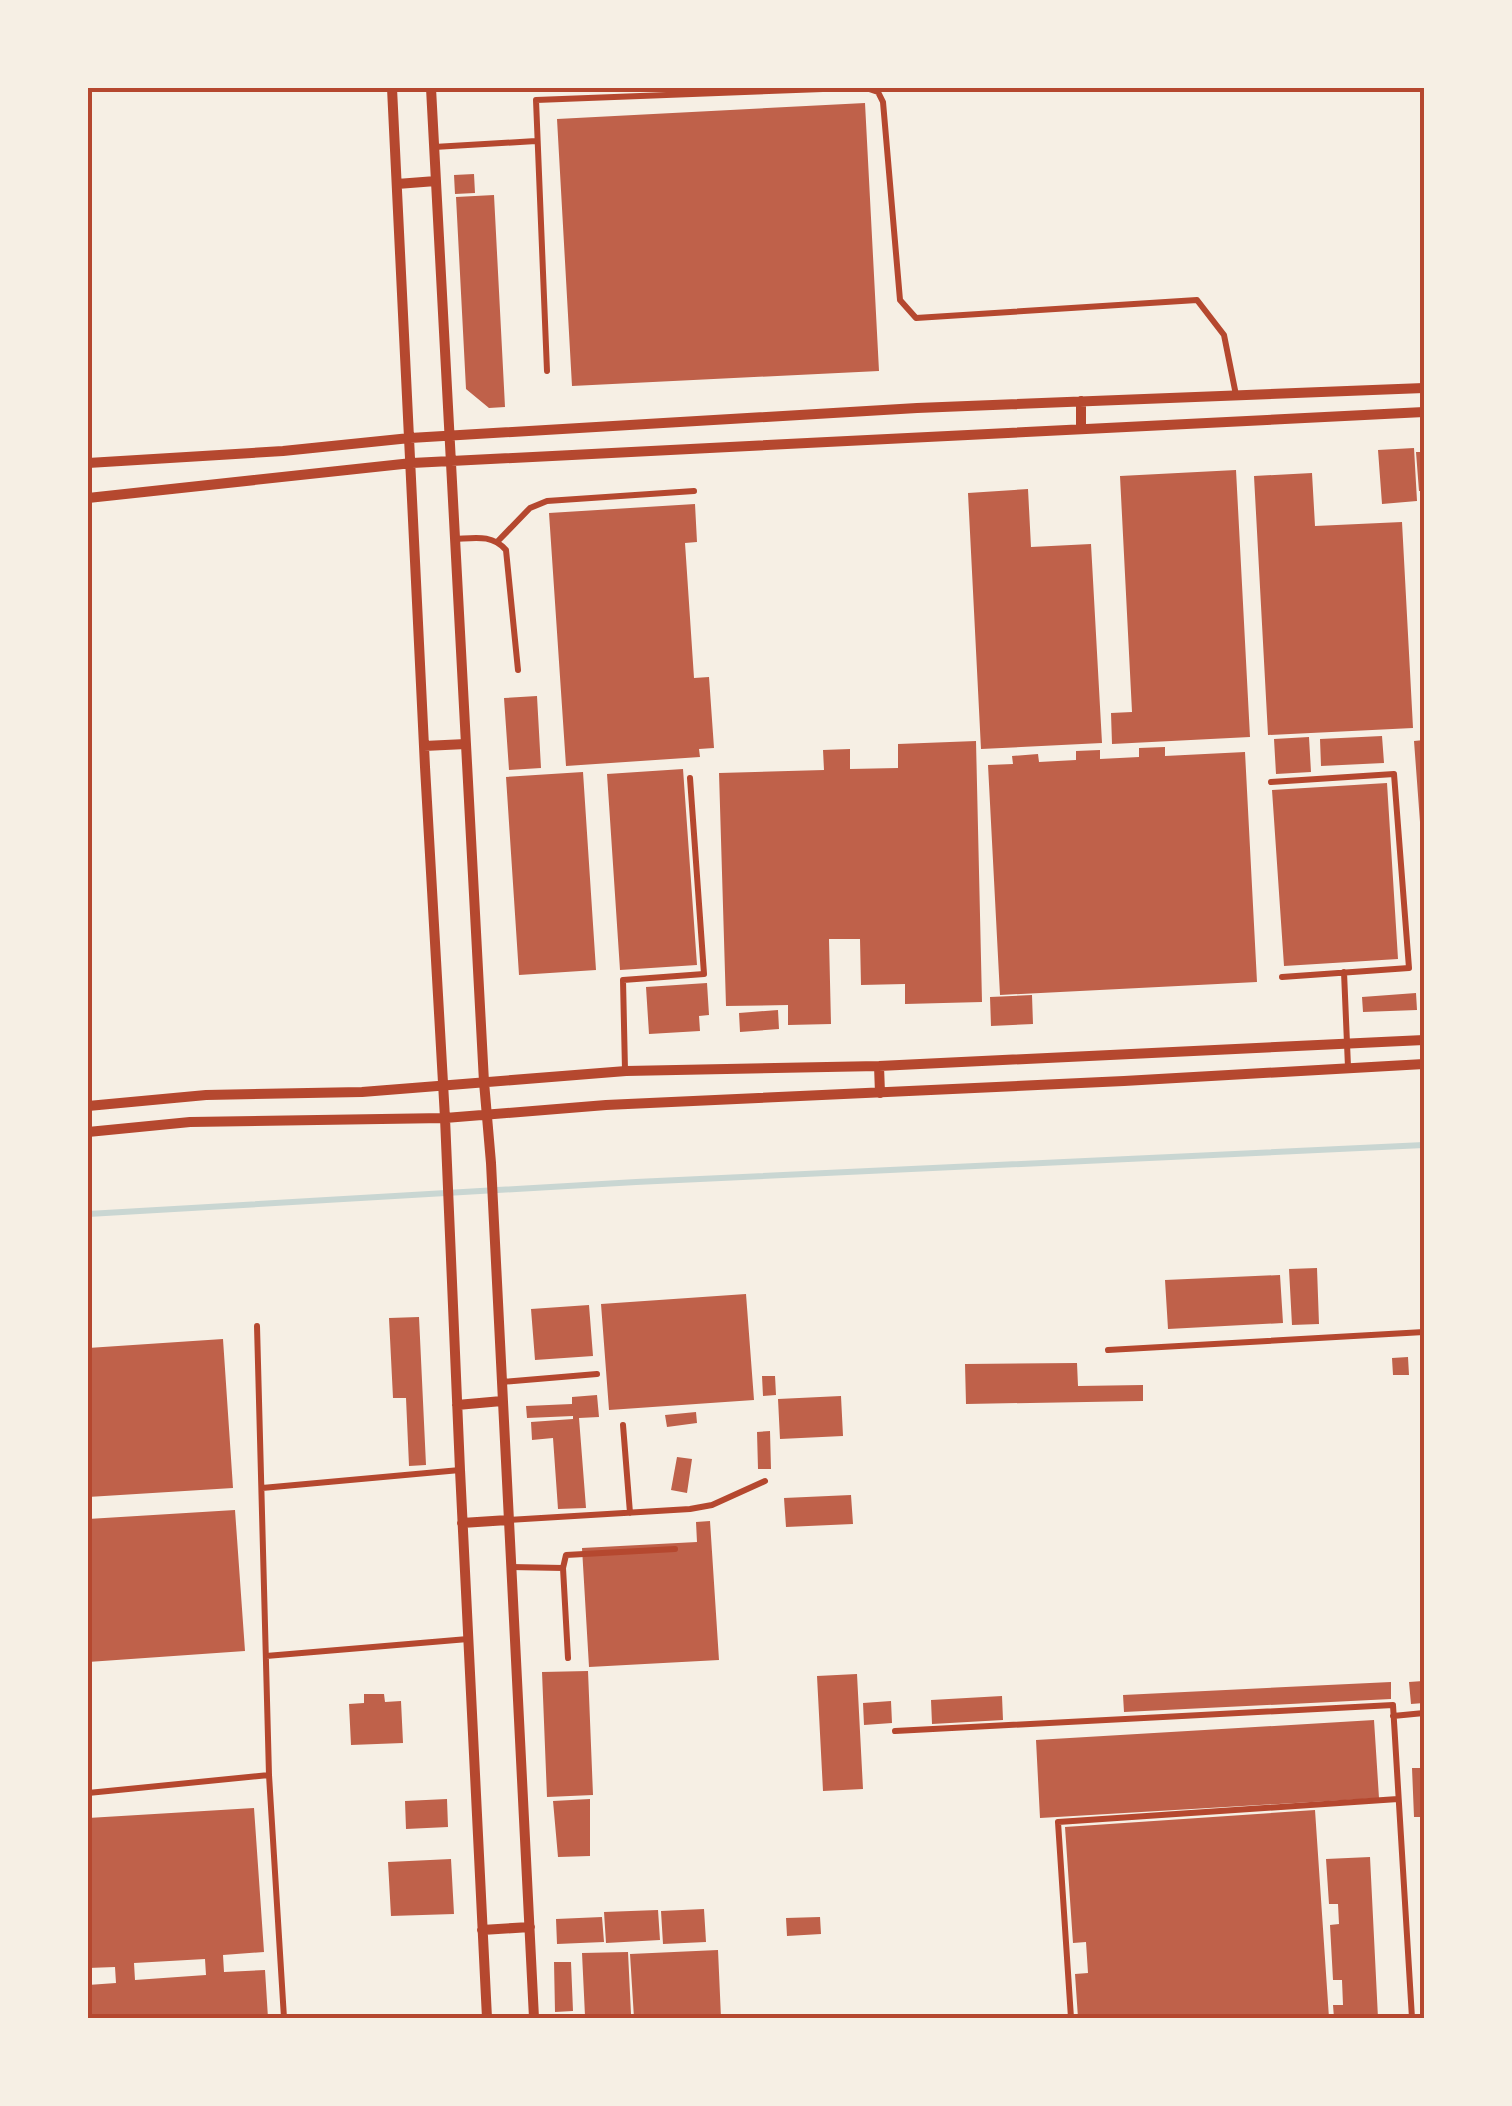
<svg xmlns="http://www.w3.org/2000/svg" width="1512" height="2106" font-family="'Archivo Narrow',sans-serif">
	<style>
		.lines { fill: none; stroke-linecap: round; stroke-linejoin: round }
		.stream { stroke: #c9d6d2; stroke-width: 6 }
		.building { fill: #bf614a; fill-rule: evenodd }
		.service { stroke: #b5482f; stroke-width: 6 }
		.minor { stroke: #b5482f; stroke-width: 10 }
		.neatline { fill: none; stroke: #b5482f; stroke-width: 4 }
	</style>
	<rect width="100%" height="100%" fill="#f6efe4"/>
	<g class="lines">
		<path class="stream" d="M88,1214L636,1182L1424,1145"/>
	</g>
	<path class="building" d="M865,103L879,371L572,386L557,119Z
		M474,174L475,193L455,194L454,175Z
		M494,195L505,407L489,408L466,389L456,197Z
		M1414,448L1417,501L1382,504L1378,450Z
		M1416,452H1424V491H1419Z
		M1236,470L1250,737L1112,744L1111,713L1132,712L1120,476Z
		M1312,473L1315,526L1402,522L1413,728L1268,735L1254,476Z
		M1028,489L1031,547L1091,544L1102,743L981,749L968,493Z
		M695,504L697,542L685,543L694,678L709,677L714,748L699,749L700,757L566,766L549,513Z
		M537,696L541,768L509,770L504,698Z
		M1382,736L1384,763L1321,766L1320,739Z
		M1309,737L1311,772L1276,774L1274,739Z
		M1424,740V849H1422L1414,741Z
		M976,741L982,1002L905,1004V984L861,985L860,939H829L831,1024L788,1025V1005L726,1006L719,773L824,770L823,750L850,749V769L898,768V744Z
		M1165,747V756L1245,752L1257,982L1000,995L988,765L1013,764L1012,756L1038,754L1039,762L1076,760V751L1100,750V759L1139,757V748Z
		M683,769L697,965L620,970L607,774Z
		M583,772L596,970L519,975L506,777Z
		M1387,783L1398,959L1284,966L1272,790Z
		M707,983L709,1015L699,1016L700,1031L649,1034L646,987Z
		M1416,993L1417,1010L1363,1012L1362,997Z
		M1032,995L1033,1024L991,1026L990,997Z
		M778,1010L779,1029L740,1032L739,1013Z
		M1317,1268L1319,1324L1292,1325L1289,1269Z
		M1280,1275L1283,1323L1168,1329L1165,1280Z
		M746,1294L754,1400L609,1410L601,1304Z
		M589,1305L593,1356L535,1360L531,1309Z
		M419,1317L426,1465L409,1466L406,1398H393L389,1318Z
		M223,1339L233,1488L88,1497V1348Z
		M1408,1357L1409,1375H1393L1392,1358Z
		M1077,1363L1078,1386L1143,1385V1401L966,1404L965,1364Z
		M762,1376H775L776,1395L763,1396Z
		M597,1395L599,1417L579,1418L586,1508L558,1509L553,1438L532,1440L531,1422L573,1419V1416L527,1418L526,1406L572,1404V1397Z
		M841,1396L843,1436L780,1439L778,1399Z
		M696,1412L697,1423L667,1427L665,1415Z
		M770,1431L771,1469H758L757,1432Z
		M677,1457L692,1459L687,1493L671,1490Z
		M851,1495L853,1524L786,1527L784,1498Z
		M235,1510L245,1651L88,1662V1519Z
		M710,1521L719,1660L589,1667L582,1548L697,1542L696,1522Z
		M588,1671L593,1795L547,1797L542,1672Z
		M857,1674L863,1789L823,1791L817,1676Z
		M1423,1681L1424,1703L1411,1704L1409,1682Z
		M1391,1682V1699L1124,1712L1123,1695Z
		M364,1694H384L385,1702L401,1701L403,1743L351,1745L349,1704L364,1703Z
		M1002,1696L1003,1720L932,1724L931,1700Z
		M891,1701L892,1723L864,1725L863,1703Z
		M1374,1720L1379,1798L1040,1818L1036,1740Z
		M1412,1768H1424V1817H1414Z
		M447,1799L448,1827L406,1829L405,1801Z
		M590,1799V1856L558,1857L553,1801Z
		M254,1808L264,1952L223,1955L224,1972L265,1970L268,2018H88V1985L116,1983L115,1967L88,1968V1818ZM205,1959L206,1975L135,1980L134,1963Z
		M1315,1810L1329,2018H1078L1075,1974L1088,1973L1086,1942L1073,1943L1065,1827Z
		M1370,1857L1378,2018H1334L1333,2005H1343L1342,1980H1333L1330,1925L1339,1924L1338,1904H1329L1326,1859Z
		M451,1859L454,1914L391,1916L388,1862Z
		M704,1909L706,1942L663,1944L661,1911Z
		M658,1910L660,1940L606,1943L604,1912Z
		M602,1917L604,1942L557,1944L556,1919Z
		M820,1917L821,1934L787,1936L786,1918Z
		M718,1950L721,2018H634L630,1954Z
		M628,1952L631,2014L585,2016L582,1953Z
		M554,1962H571L573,2011L555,2012Z"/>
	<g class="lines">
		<path class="service" d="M866,88L878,92L883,102L900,300L916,318L1197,300L1224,335L1236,395
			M434,147L536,141
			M547,371L536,100L850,88
			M455,539C475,538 492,534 506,550L518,670
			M498,541L530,508L547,501L694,491
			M1271,782L1394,774L1409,968L1282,977
			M1344,972L1348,1067
			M625,1070L623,980L704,974L690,778
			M257,1326L269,1775L284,2018
			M1108,1350L1424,1332
			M501,1382L597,1374
			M623,1425L630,1513
			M262,1488L460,1470
			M508,1520L690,1509L712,1505L765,1481
			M511,1567L563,1568
			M266,1656L468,1639
			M568,1658L563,1568L566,1555L675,1549
			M1393,1716L1424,1713
			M895,1731L1393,1705L1412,2018
			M88,1793L269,1775
			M1071,2018L1058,1822L1398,1799"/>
		<path class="minor" d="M392,88L425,767L445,1118L460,1470L487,2018
			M431,88L484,1082L491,1163L534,2018
			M397,184L436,181
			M1081,401V429
			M88,463L283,451L410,438L917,408L1424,388
			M88,498L412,463L1424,412
			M424,746L466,744
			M879,1066L880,1093
			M88,1106L206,1095L362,1092L626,1071L879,1066L1424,1040
			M88,1132L190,1122L445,1118L606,1105L1124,1081L1424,1064
			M457,1405L502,1401
			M462,1523L508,1520
			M482,1930L530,1927"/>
	</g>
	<rect width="1512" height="2106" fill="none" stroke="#f6efe4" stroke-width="180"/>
	<rect x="90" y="90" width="1332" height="1926" class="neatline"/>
</svg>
